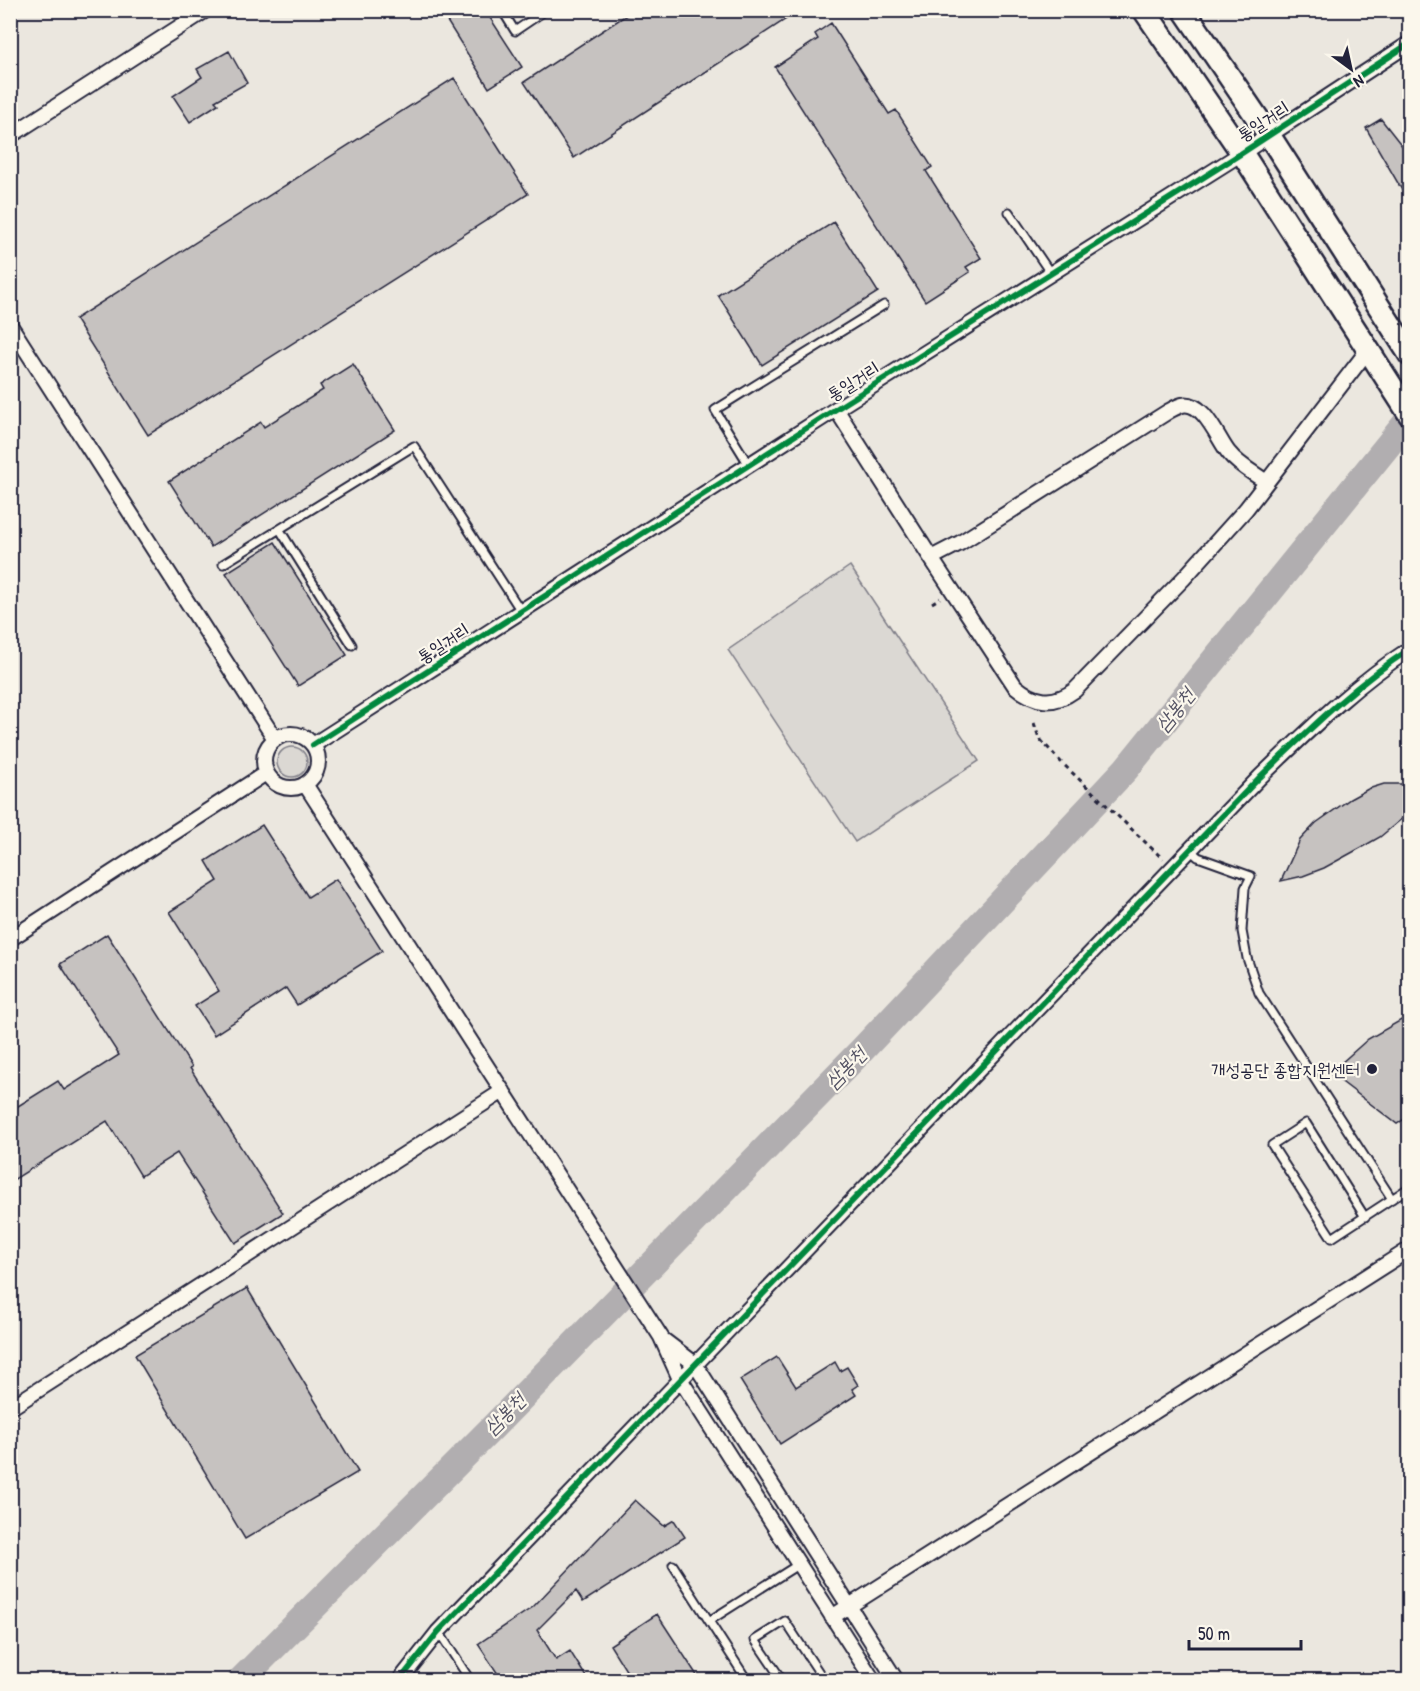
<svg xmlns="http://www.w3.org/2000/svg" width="1420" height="1691" font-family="'Patrick Hand','Poor Story',sans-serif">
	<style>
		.built { fill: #ebe7df }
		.green { fill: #dbd8d3; stroke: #7e7d87; stroke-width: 1.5 }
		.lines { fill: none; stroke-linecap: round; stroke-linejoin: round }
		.river { stroke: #b1aeb0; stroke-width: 27 }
		.building { fill: #c6c2c0; stroke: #22223b; stroke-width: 1.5 }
		.lane-casing { stroke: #22223b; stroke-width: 11 }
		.street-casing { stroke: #22223b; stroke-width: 18 }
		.primary-casing { stroke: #22223b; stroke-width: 26 }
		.path { stroke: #22223b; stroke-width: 3; stroke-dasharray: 4.5 4.5; stroke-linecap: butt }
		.lane { stroke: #fbf7ec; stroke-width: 7 }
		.street { stroke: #fbf7ec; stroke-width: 14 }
		.primary { stroke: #fbf7ec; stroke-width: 21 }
		.cycleway-casing { stroke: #fbf7ec; stroke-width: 10 }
		.cycleway { stroke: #00873e; stroke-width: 6 }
		.poi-dot { fill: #22223b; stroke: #fbf7ec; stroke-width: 2 }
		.labels { text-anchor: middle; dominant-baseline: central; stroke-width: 4.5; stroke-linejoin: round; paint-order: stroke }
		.street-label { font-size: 18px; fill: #22223b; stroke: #fbf7ec }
		.poi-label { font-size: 18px; fill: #22223b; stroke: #fbf7ec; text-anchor: end }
		.water-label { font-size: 20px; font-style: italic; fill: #545364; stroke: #fbf7ec }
	</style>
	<rect width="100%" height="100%" fill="#fbf7ec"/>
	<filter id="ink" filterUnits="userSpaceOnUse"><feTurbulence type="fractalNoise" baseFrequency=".0167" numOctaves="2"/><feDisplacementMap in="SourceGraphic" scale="12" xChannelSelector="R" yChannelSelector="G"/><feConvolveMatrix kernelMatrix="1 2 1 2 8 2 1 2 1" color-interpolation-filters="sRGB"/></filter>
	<g filter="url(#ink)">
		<path class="built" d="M11,11H1409V1680H11Z"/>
		<path class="green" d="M850,566L979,761L855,842L728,650Z
			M277 762a15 15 0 1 1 30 0a15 15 0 1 1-30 0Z"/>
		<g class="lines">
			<path class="river" d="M241,1680L493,1427L862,1050L1126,769L1410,418"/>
		</g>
		<path class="building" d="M440,10H485L522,67L489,88Z
			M634,10H800L574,158L524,82Z
			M831,23L889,114L896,110L932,167L926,171L981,258L966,267L970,272L925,301L775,67L818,39L815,34Z
			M229,51L247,83L215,101L218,104L190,122L173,96L202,77L197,69Z
			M454,78L528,194L148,435L75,319Z
			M1381,119L1410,156V204L1366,128Z
			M834,222L878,292L762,365L718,295Z
			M353,364L395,430L211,547L169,481L261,422L264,427L323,390L320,385Z
			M275,542L347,655L298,686L226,573Z
			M1384,784H1410V812L1380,837L1364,846L1324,868L1303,876L1281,881L1300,840L1316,823L1350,799L1368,789Z
			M262,825L308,897L336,879L382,951L297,1005L286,988L214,1035L195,1006L219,991L169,912L218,881L206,861Z
			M107,934L192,1067L190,1068L283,1213L235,1243L177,1153L141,1176L107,1121L10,1182V1111L58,1081L64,1090L119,1055L60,964Z
			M1410,1015V1115L1397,1124L1330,1073L1368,1039Z
			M247,1288L358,1472L245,1539L135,1355Z
			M777,1357L796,1387L835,1362L840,1371L847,1367L858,1385L852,1389L856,1395L780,1444L740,1380Z
			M635,1500L664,1526L674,1520L685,1537L583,1602L576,1591L537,1630L556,1660L570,1651L588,1680H502L478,1644L533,1607Z
			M657,1614L700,1680H632L610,1645Z"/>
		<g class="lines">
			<g class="lane-casing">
				<path id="lane" d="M502,10L515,31L546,10
					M1009,212L1051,274
					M749,465L715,410L884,305
					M280,530L352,645
					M223,564L414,446L521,611
					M1190,850L1198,857L1251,876L1245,888L1242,931L1247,958L1259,993L1392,1199
					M1365,1217L1306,1123L1272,1145L1332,1238L1410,1187
					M673,1565L747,1680
					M709,1621L799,1564
					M439,1632L470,1680
					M782,1680L755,1640L785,1621L824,1680"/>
			</g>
			<g class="street-casing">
				<path id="street" d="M10,136L206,10
					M10,325L275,739
					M836,409L931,558L1015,686C1035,703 1053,706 1075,690L1184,578L1246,509L1368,350
					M931,558L960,543L1169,411C1173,409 1178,406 1182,405C1204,400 1218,440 1229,453C1238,465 1254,473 1266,482
					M264 761a27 27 0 1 1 54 0a27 27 0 1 1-54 0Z
					M313,745L836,409L1242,153L1410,43
					M305,784L661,1337L680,1379L873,1680
					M10,939L266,773
					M662,1339L695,1364L896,1680
					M10,1408L503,1091
					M832,1617L1410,1249
					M400,1680L438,1632L1260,777C1307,732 1354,685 1410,649"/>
			</g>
			<g class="primary-casing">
				<path id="primary" d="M1144,10L1242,153L1410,415
					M1184,10L1269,135L1410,355"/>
			</g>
			<path class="path" d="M932,603L940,598
				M1034,723L1039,738L1061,762L1163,859"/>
			<use href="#lane" class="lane"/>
			<use href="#street" class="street"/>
			<use href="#primary" class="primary"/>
			<g class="cycleway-casing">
				<path id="cycleway" d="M313,745L836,409L1242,153L1410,43
					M400,1680L438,1632L1260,777C1307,732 1354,685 1410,649"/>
			</g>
			<use href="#cycleway" class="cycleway"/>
		</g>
	</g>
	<circle class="poi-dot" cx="1372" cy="1069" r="6"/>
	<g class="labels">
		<g class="street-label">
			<text transform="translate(1263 121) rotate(-33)">통일거리</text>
			<text transform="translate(853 381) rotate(-32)">통일거리</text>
			<text transform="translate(443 643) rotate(-33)">통일거리</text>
		</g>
		<g class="poi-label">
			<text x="1360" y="1069">개성공단 종합지원센터</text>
		</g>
		<g class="water-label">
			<text transform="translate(1174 709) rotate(-51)">삼봉천</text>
			<text transform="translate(845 1067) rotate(-46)">삼봉천</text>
			<text transform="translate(504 1413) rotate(-45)">삼봉천</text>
		</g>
	</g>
	<rect width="1420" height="1691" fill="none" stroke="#fbf7ec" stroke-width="36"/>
	<rect x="18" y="18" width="1384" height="1655" fill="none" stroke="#22223b" stroke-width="2" filter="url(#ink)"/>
	<g transform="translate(1351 69) rotate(147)" stroke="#fbf7ec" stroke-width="4.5" paint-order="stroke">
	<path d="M0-4.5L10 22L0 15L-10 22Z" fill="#22223b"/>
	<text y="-9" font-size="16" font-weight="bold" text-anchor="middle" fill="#22223b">N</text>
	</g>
	<path d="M1189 1640v9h112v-9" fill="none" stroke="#22223b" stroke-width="3"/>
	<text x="1198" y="1640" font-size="18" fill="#22223b" stroke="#fbf7ec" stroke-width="4.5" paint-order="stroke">50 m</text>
</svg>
